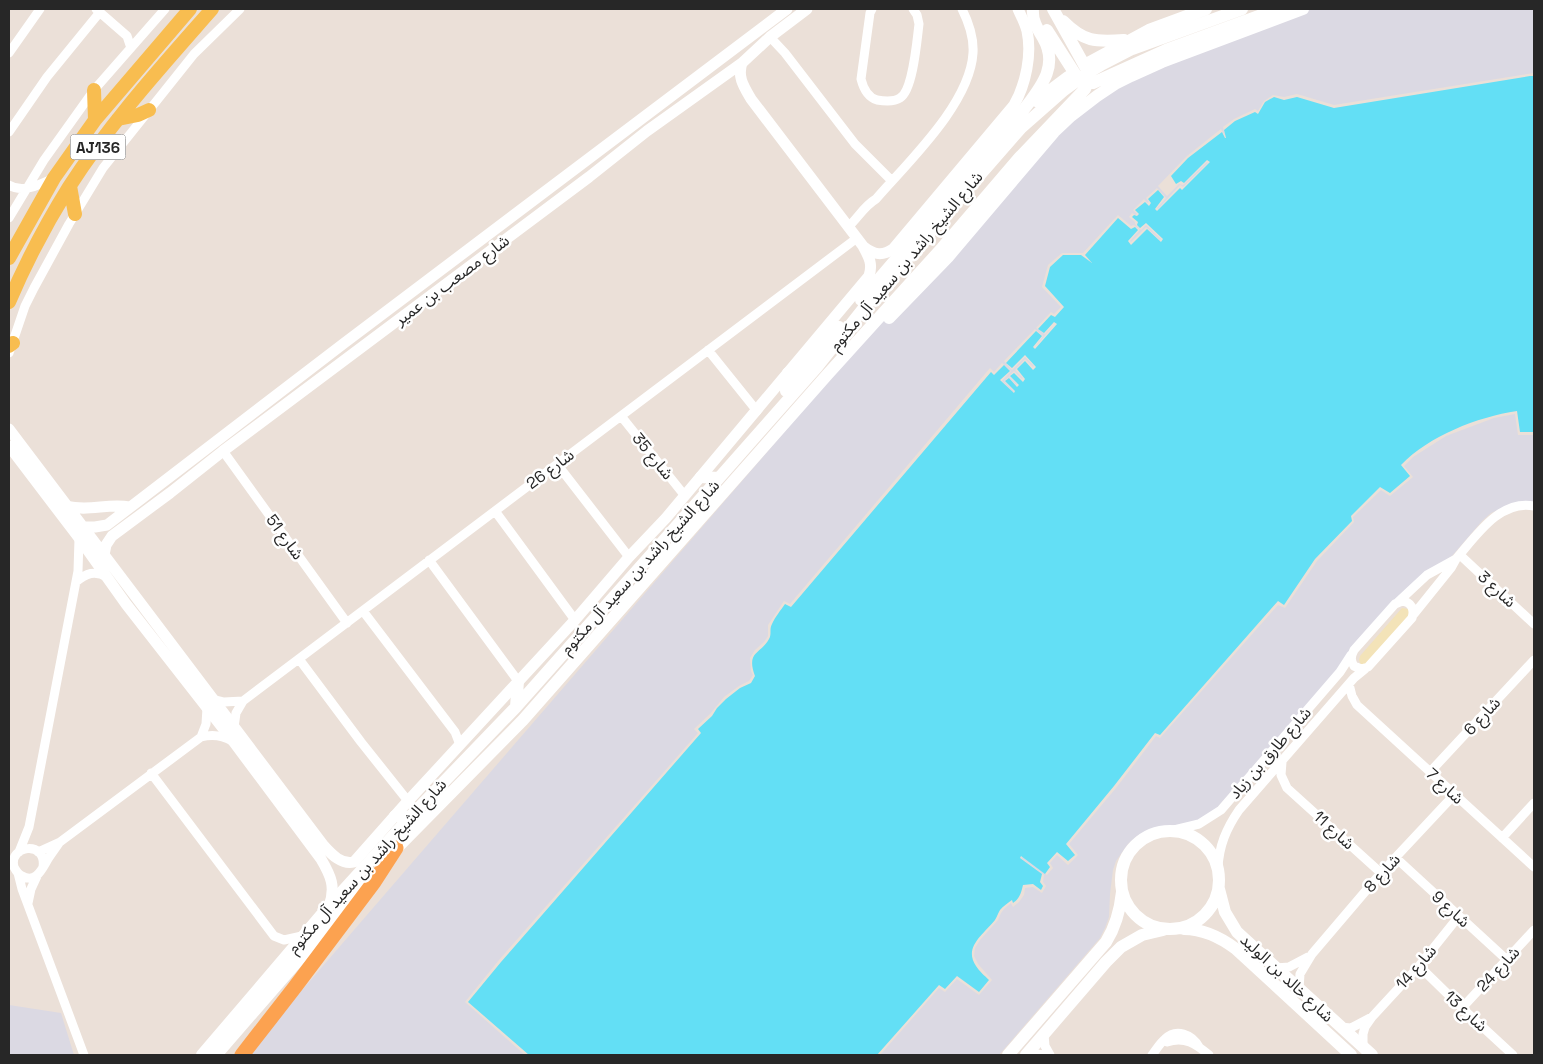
<svg xmlns="http://www.w3.org/2000/svg" width="1543" height="1064" font-family="'Space Grotesk','Noto Sans Arabic',sans-serif">
	<style>
		.industrial { fill: #dbd9e3 }
		.sand { fill: #f3e3b8 }
		.water { fill: #63dff5 }
		.lines { fill: none; stroke-linecap: round; stroke-linejoin: round }
		.minor { stroke: #fff; stroke-width: 9 }
		.tertiary { stroke: #fff; stroke-width: 11 }
		.secondary { stroke: #fff; stroke-width: 12 }
		.primary { stroke: #f8bd50; stroke-width: 14 }
		.trunk { stroke: #fca250; stroke-width: 15 }
		.labels { text-anchor: middle; dominant-baseline: central; stroke-width: 5; stroke-linejoin: round; paint-order: stroke }
		.shield { fill: #fff; stroke: #686868; stroke-width: 1 }
		.shield-label { font-size: 15px; font-weight: bold; fill: #272727 }
		.street-label { font-size: 16px; fill: #272727; stroke: #fff }
	</style>
	<rect width="100%" height="100%" fill="#ebe0d8"/>
	<path class="industrial" d="M1308,9H1534V73L1334,105L1297,94L1284,97L1273,95L1264,101L1258,111L1255,109L1234,119L1223,127L1225,136L1221,129L1187,156L1158,186L1167,196L1179,184L1183,185L1207,162L1208,163L1183,187L1180,185L1158,209L1157,208L1166,198L1157,188L1146,198L1149,202L1147,203L1144,199L1133,210L1137,214L1135,215L1132,213L1129,217L1135,222V224L1141,230L1146,225L1161,239L1160,240L1146,227L1131,242L1130,241L1140,230L1134,225L1131,226L1118,215L1083,253H1062L1048,265L1042,287L1061,307L1054,314L1051,312L1036,328L1045,334L1054,325L1036,346L1043,336L1035,329L1004,361L1012,370L1025,357L1034,366L1033,367L1025,359L1015,370L1023,378L1022,379L1014,371L1009,376L1017,384L1016,385L1009,377L1004,381L1014,391L1013,392L1002,381L1011,371L1002,363L994,372L990,368L790,604L784,601L768,625V636L764,642L755,650L750,658L751,671L753,675L749,681L739,686L724,697L710,714L694,729L698,733L499,960L465,1002L525,1055H246L1015,165L1093,96Z
		M1515,414L1518,435H1534V504L1514,503L1491,513L1482,521L1452,556L1421,577L1215,810L1206,818L1178,827H1157L1137,836L1128,844L1116,861L1113,870L1110,894L1109,917L1105,928L1100,938L999,1055H880L939,988L945,992L957,979L979,995L992,980L978,964L974,956L975,948L980,940L998,920L1001,913L1004,909L1011,903L1013,907L1019,902L1024,895L1025,888L1033,887L1042,893L1046,886L1043,882L1044,875L1021,858L1022,857L1047,875L1053,868L1050,863L1057,855L1068,865L1078,855L1069,844L1116,788L1156,736L1160,738L1278,605L1285,608L1317,561L1354,522L1353,517L1381,490L1390,496L1413,477L1404,466L1413,457L1446,436L1494,418Z
		M9,1005L61,1013L74,1055H9Z"/>
	<path class="sand" d="M1402,608L1408,609L1410,614L1370,663L1361,665L1359,660L1360,656Z"/>
	<path class="water" d="M1530,76H1534V432H1520L1517,411C1477,417 1429,436 1401,465L1410,476L1390,493L1380,487L1351,516L1352,521L1315,559L1284,605L1278,601L1160,735L1155,733L1114,786L1066,844L1075,855L1068,861L1057,852L1047,863L1050,867L1045,874L1021,856L1020,858L1042,874L1040,882L1043,886L1041,890L1033,884L1023,885C1021,893 1020,898 1013,903L1012,900C1008,903 1003,906 1000,910C998,913 997,917 995,920C984,934 963,947 976,966C979,971 985,976 989,980L979,992L957,976L945,989L939,985L877,1055H529L468,1002L501,962L701,733L698,729L712,716L717,708L726,699L740,688L751,683L755,676C746,651 760,655 769,639C772,634 769,629 772,624C775,617 781,610 785,604L791,607L991,372L994,375L1004,365L1010,371L1000,380L1014,393L1015,391L1005,381L1009,378L1017,387L1019,385L1010,376L1014,373L1023,382L1025,379L1017,369L1025,361L1033,370L1036,367L1025,355L1012,368L1006,363L1036,331L1042,336L1033,347L1035,349L1057,324L1054,322L1044,333L1038,329L1051,315L1055,317L1064,307L1045,286L1050,267L1063,255H1081L1092,263L1085,255L1118,218L1131,229L1135,227L1138,230L1128,241L1131,245L1147,229L1161,242L1163,239L1146,223L1140,228L1137,225L1138,222L1132,217L1134,215L1137,216L1139,214L1135,210L1145,202L1149,206L1151,203L1148,199L1158,190L1164,197L1155,209L1157,211L1180,188L1182,190L1210,162L1207,160L1184,183L1181,181L1176,184L1171,176L1188,158L1222,132L1225,138H1226L1224,130L1235,121L1255,112L1258,114L1265,102L1274,97L1284,100L1297,97L1334,108Z"/>
	<g class="lines">
		<path class="minor" d="M96,9L127,36L131,48
			M872,9L870,13L861,79C863,87 867,97 877,100C883,101 894,102 900,98C913,91 917,40 919,24L917,15L913,9
			M770,37L785,53L855,144L892,181
			M9,53L40,9
			M9,132L47,77L100,12
			M9,185C23,194 41,184 54,178
			M9,218L44,160L94,90L165,9
			M848,227C858,218 864,206 876,199C908,162 970,104 973,53C974,37 969,23 962,9
			M708,350L757,411
			M9,353L25,306L34,288L69,224L103,168L194,54L240,9
			M621,416L685,496
			M223,451L347,623
			M557,464L629,557
			M495,511L575,620
			M1460,555L1534,624
			M429,560L518,681
			M76,582C86,573 95,570 107,577
			M1402,601C1411,602 1415,609 1412,618L1368,667L1361,669L1354,666C1350,660 1351,656 1354,650L1395,604Z
			M1398,602L1427,575L1456,559
			M363,611L455,732L460,745
			M1414,614L1451,568L1456,559C1476,536 1500,499 1534,506
			M299,659L361,742L408,801
			M1349,684L1352,696L1357,705L1534,867
			M212,699L224,702L243,701
			M234,727L236,713L243,701L857,238
			M201,737L206,724L207,708
			M1282,762L1281,775L1287,788L1381,873
			M1430,772L1534,660
			M151,773L274,936L284,940L302,936
			M1174,830L1199,824L1221,810L1340,672L1351,655
			M1502,838L1534,803
			M19,852L29,827L78,571L79,539
			M38,852L60,842L201,737C212,734 222,735 232,741
			M1396,858L1507,960
			M43,867C47,840 8,845 14,867C16,871 18,874 22,876C36,884 42,869 48,859C51,854 55,849 59,843
			M1218,868C1219,846 1226,829 1239,810L1354,678L1365,669
			M18,873L22,889L84,1055
			M28,903L31,889L37,876
			M1419,966L1462,1008L1513,1055
			M1276,968L1289,967L1308,957
			M1299,989L1300,974L1312,954L1381,873L1454,795
			M1462,1008L1534,930
			M1340,1027L1351,1028L1370,1018
			M1044,1034L1045,1046L1050,1055
			M1167,1042C1185,1036 1196,1044 1209,1055
			M1363,1047V1034L1365,1027L1372,1017L1419,966L1459,916
			M1026,1055L1037,1054L1044,1055
			M1152,1055C1156,1050 1160,1043 1165,1039C1176,1028 1192,1034 1199,1047"/>
		<path class="tertiary" d="M864,247C874,255 883,256 893,249L1014,105C1026,84 1032,54 1027,31C1025,23 1021,16 1018,9
			M9,429L324,846C332,855 342,865 354,862L408,801L575,620L629,557L666,518L869,276C873,264 869,257 863,246L751,99C744,87 737,77 742,63
			M9,446L79,538L126,604L233,741L321,859C331,876 336,887 329,906
			M67,506C87,512 109,503 129,507
			M83,527H95L107,525L343,344L787,9
			M104,555L106,545L112,536L170,493L223,451L589,177L647,131L742,63L770,37L807,9"/>
		<path class="secondary" d="M1063,21C1084,42 1095,42 1124,40
			M1047,30L1079,80L1085,83H1093L1166,50L1278,9
			M1088,63L1149,30L1206,9
			M1036,101L1068,77
			M861,300L1022,112C1039,89 1060,67 1043,38C1037,28 1032,20 1033,9
			M889,318L948,257L1054,132L1071,116L1097,96L1115,84L1131,76L1162,62L1303,9
			M794,381L839,327
			M786,391L788,373
			M701,477L719,478
			M516,707L518,681
			M395,816L410,817
			M1121 880a49 49 0 1 1 98 0a49 49 0 1 1-98 0Z
			M390,855L523,720L827,375L942,248L1019,158L1085,89L1089,79L1087,70L1053,9
			M1219,889L1225,912L1237,932L1372,1055
			M1184,929C1204,929 1220,937 1236,949L1351,1055
			M202,1055L329,906L410,817L516,707L719,478L817,367L863,309L1021,128L1063,91L1089,72L1101,65L1132,49L1242,9
			M216,1055L362,887
			M1008,1055L1106,942C1116,926 1120,911 1122,892
			M1026,1055L1106,962L1121,947L1142,935L1163,930"/>
		<path class="primary" d="M94,90L95,120
			M118,119L138,115L149,110
			M70,186L75,214
			M9,258L54,178L95,120L190,9
			M9,302C26,262 46,224 69,187C110,123 162,66 212,9
			M9,346L13,343"/>
		<path class="trunk" d="M242,1055L295,987L374,882L396,848"/>
	</g>
	<g class="labels">
		<rect class="shield" x="70.5" y="134.5" width="55" height="25" rx="4"/>
		<g class="shield-label">
			<text x="98" y="147">AJ136</text>
		</g>
		<g class="street-label">
			<text transform="translate(906 261) rotate(-50)">شارع الشيخ راشد بن سعيد آل مكتوم</text>
			<text transform="translate(452 280) rotate(-37)">شارع مصعب بن عمير</text>
			<text transform="translate(653 456) rotate(51)">شارع 35</text>
			<text transform="translate(550 469) rotate(-37)">شارع 26</text>
			<text transform="translate(285 537) rotate(54)">شارع 51</text>
			<text transform="translate(640 567) rotate(-48)">شارع الشيخ راشد بن سعيد آل مكتوم</text>
			<text transform="translate(1497 589) rotate(43)">شارع 3</text>
			<text transform="translate(1482 716) rotate(-47)">شارع 6</text>
			<text transform="translate(1270 753) rotate(-49)">شارع طارق بن زياد</text>
			<text transform="translate(1445 786) rotate(43)">شارع 7</text>
			<text transform="translate(1334 830) rotate(42)">شارع 11</text>
			<text transform="translate(367 866) rotate(-48)">شارع الشيخ راشد بن سعيد آل مكتوم</text>
			<text transform="translate(1382 873) rotate(-48)">شارع 8</text>
			<text transform="translate(1451 909) rotate(43)">شارع 9</text>
			<text transform="translate(1416 967) rotate(-49)">شارع 14</text>
			<text transform="translate(1498 969) rotate(-47)">شارع 24</text>
			<text transform="translate(1287 978) rotate(43)">شارع خالد بن الوليد</text>
			<text transform="translate(1466 1011) rotate(43)">شارع 13</text>
		</g>
	</g>
	<rect width="1543" height="1064" fill="none" stroke="#272727" stroke-width="20"/>
</svg>
